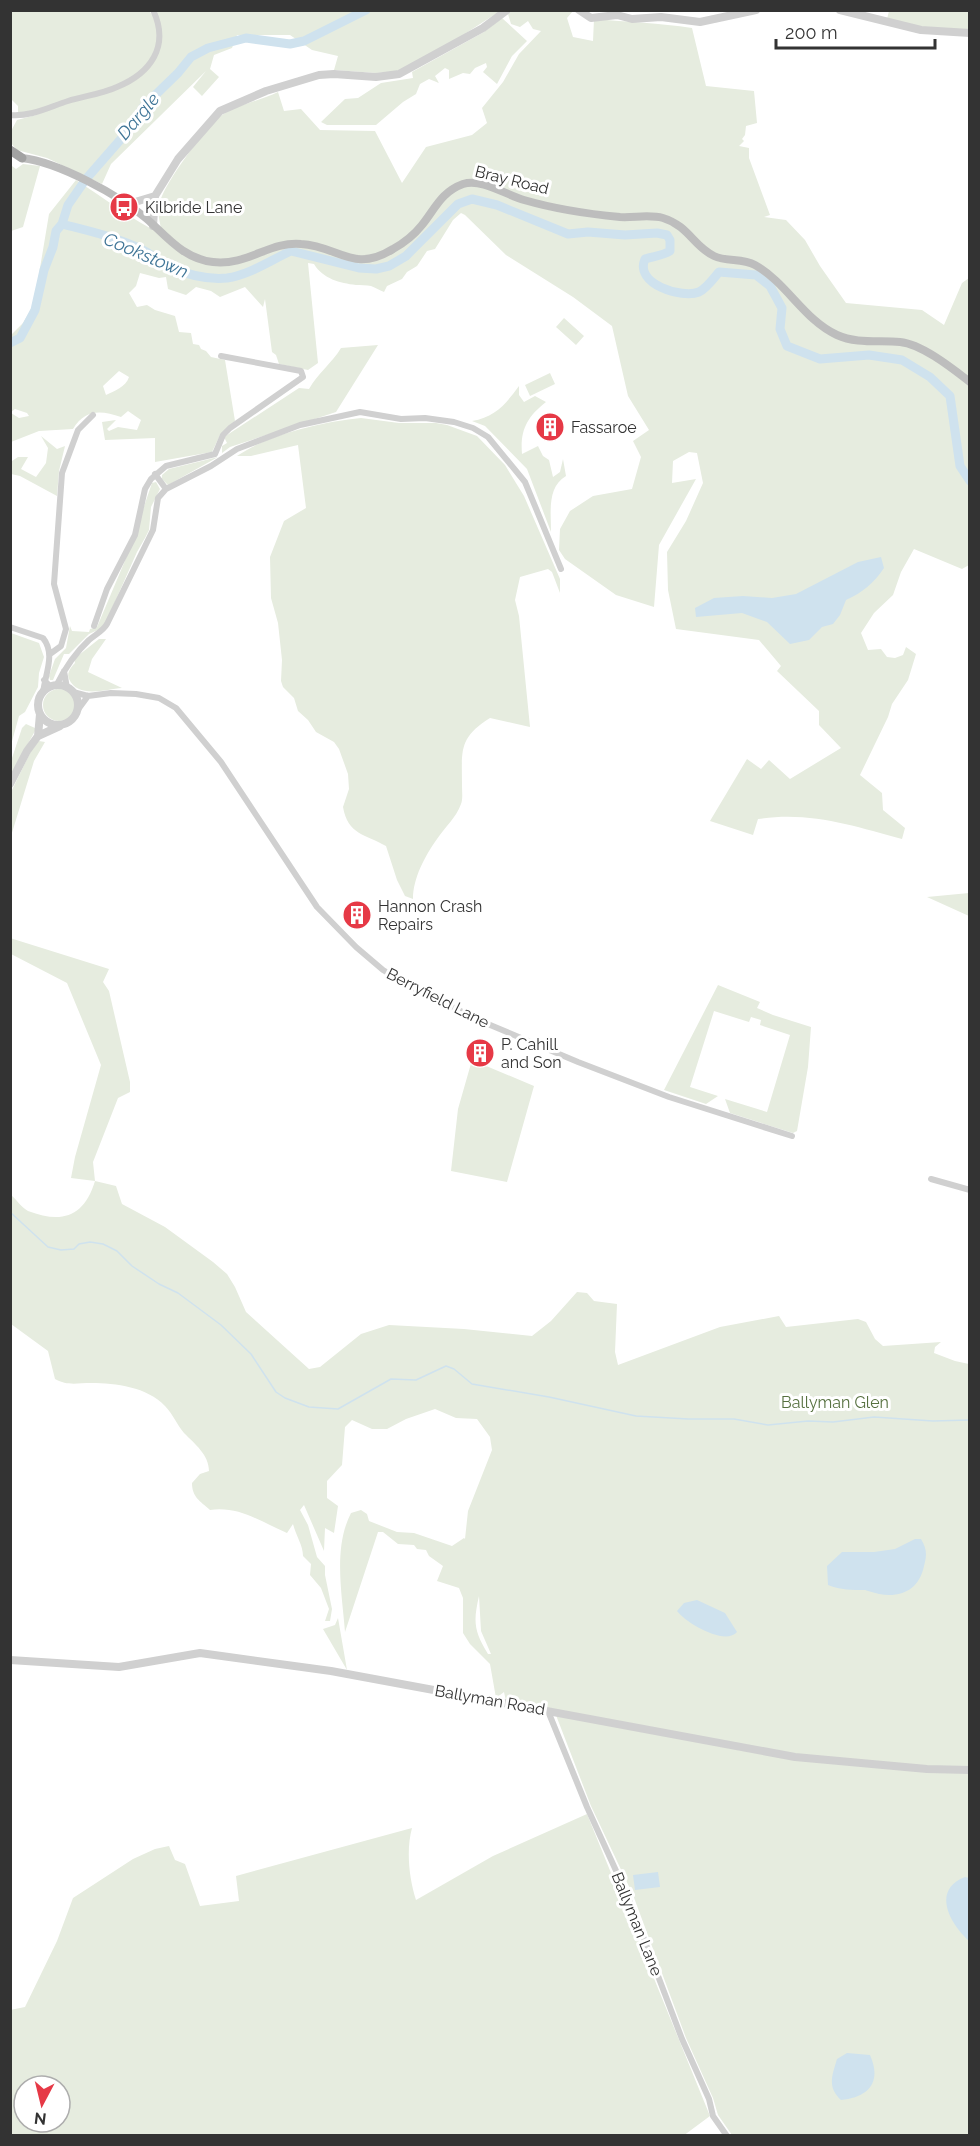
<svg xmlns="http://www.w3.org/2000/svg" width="980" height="2146" font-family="Raleway,sans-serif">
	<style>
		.green { fill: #e6ecdf; fill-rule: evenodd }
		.water { fill: #cfe2ee }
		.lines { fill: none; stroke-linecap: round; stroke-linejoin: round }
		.stream { stroke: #cfe2ee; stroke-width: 1.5 }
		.river { stroke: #cfe2ee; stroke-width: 9 }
		.minor { stroke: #d0d0d0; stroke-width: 6 }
		.tertiary { stroke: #d0d0d0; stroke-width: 8 }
		.secondary { stroke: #bdbdbd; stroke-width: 8 }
		.trunk { stroke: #a2a2a2; stroke-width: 9 }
		.labels { text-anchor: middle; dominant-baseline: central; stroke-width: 6; stroke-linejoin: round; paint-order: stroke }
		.street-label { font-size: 16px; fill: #333; stroke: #fff }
		.poi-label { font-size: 16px; fill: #333; stroke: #fff; text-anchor: start }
		.park-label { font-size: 16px; fill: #56703f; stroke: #fff }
		.water-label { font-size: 18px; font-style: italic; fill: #3f7597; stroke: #fff }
	</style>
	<rect width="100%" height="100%" fill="#fff"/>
	<path class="green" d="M10,11H149L153,16L155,11H500L460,37L402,69L394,72L376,73L334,70L338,56L312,50L290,35H237L232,48L214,55L210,69L219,77L202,96L193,87L206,71L111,164L102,184L47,158L17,150L11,143V131L17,120L36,115L27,113L18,114V106L11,99Z
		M512,11H573L567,18L573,37L593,41L594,19C627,22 660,23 692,28L706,86L754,91L757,123L746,126L745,135L742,139L744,141L739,146L749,148V158L770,215L764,217L786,220L805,240L820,266L846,303L922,310L944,325L962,283L969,278V565L962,569L914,549L901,572L893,595L874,613L861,633L868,650L881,649L887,657L895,658L903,655L906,647L916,654L908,680L892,704L888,717L860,775L882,793L883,810L905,828L902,839C853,826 811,811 758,819L753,835L710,821L747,759L761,769L769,760L790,779L841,748L819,725V711L777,671L781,666L759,640L676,629L668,590L667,552L686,521L703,483L697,453L689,452L673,461L672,483L696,479L659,545L654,607L616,595L565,559L559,550L560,529L570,511L593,496L632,489L641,457L633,441L649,430L628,396L612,326L573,297L506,255L465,215L461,213L453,220L435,249L427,251L417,266L407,272L402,279L387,286L384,292C379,290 376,288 371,286C367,285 360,285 356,285C340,283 323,279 314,264L308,263L318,363L308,370L279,364L276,355L272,352L265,299L263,307L245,287L220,297L211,291L196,287L186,295L168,289L166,277L159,278L140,273L136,286L129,293L137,307L147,305L155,310L175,316L179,332L191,333L193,344L199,345L201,349L206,351L211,357L225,360L235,421L220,435L212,452L155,462V438L105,440L102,422L116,420L107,429L109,431L118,427L137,430L141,420L128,411L121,417C101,410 85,409 73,429L39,431L11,442V413L19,418L29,416L27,413L15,409L11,412V335L23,323L34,304L49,214L76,180C104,198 132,220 162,234C161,225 157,216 159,206C161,187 206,127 222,115C236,105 262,100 278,92L284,111L301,109L320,130L375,131L402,183L426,147L472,135L487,123L482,108L503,82L519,54L541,31L533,29L528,21L520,27L511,24L508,14ZM119,371L129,377C126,387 114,391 106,395L103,386Z
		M889,11H969V31L916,27L887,19Z
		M502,18L527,41L512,56L497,84L483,72L487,67L486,63L475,68L470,74L463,73L449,79V70L445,68L435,76L439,83L429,79L420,84L416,94L403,102L376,125H327L321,122L345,99L358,98L381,83L413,78L412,72L484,32Z
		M23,164L40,166L23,227L11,231V169L12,166L16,169Z
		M564,318L584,336L576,345L556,327Z
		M378,345L336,412L230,447L222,453V446L227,443L224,437L299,388L309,389C318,373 332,363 341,348Z
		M550,373L555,384L530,396L525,385Z
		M519,386V395L524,402L535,396L546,402C527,417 520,430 522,454L538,446L543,456L549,460L553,477L560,472L563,459L566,476C547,487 551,512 551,532L527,469L485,426L472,421C495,417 505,405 519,386Z
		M361,418L399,423H436L447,425L477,436L505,465L524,496L560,579V593L552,572L548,569L520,577L515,600L519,616L530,727L490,718C458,738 462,751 462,786C462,792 463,799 461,804C456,818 445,827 437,839C425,856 413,878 413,899L405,896L397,880L386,846C365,834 348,835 343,807L349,789L348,774L339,749L334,742L316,732L308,720L298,711L294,698L283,687L281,681L282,660L278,623L271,598L270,557L284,521L306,508L298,445L251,456H237C269,434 322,422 361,418Z
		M41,436L57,449L65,446L59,471L57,496L20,476L11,474L12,461L18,457H28L21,469L36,477L46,463L48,448Z
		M218,457L168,485L162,479V475L169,469Z
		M156,482L160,489L151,507L149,530L145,538L137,552L106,622L100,629L89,634L69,654H64L53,680H50L49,676L55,659L66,648L70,626L72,631L89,632L90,629L97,627L127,556L152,483Z
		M11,633L39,643L44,657L39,673L38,687L25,712L19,716L11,745Z
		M99,639H106L92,659L88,672L122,688C106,689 78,699 69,679C66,673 72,666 75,663L74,659Z
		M43 705a16 16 0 1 1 32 0a16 16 0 1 1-32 0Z
		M26,724L35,728V731L11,774V761L22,728Z
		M39,741L45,742L34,761L11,836V792L32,749Z
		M969,893V916L927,897Z
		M10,938L109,969L103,982L109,991L130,1082V1092L118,1098L93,1162L95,1181L116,1186L122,1204L165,1227L213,1262L227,1274L235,1287L246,1312L309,1369L320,1367L361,1334L389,1325L464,1329L532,1336L551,1321L577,1292L587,1293L594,1301L617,1304L615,1352L618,1365L720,1327L779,1316L786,1327L858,1319L866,1322L875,1339L883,1346L941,1342L935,1347L934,1353L955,1361L969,1364V2135H732L718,2115L713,2098L686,2038L633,1895L591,1806L554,1710L506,1701L504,1692L496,1698L490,1664L470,1644L463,1633V1598L459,1588L437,1581L443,1566L429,1556L426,1550L417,1549L414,1545L398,1544L383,1532H378L345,1632C342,1593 333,1548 351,1513L361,1510L367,1514L369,1521L397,1532L414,1533L452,1546L464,1538L465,1539L468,1511L492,1450L490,1437L477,1419L456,1418L435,1409L406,1419L387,1429H372L352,1420L345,1427L342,1465L327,1481V1498L338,1506L334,1533L325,1528L324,1551L304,1505L300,1510L308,1525L317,1557L325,1566V1575L332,1609L330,1621H325L329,1609L321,1588L310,1575L311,1564L303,1556C303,1545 296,1536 293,1524L287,1533C261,1522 240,1506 210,1510C200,1501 192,1497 192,1483L200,1474L209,1471C209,1455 195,1444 184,1433C177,1425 173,1414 165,1406C147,1387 116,1383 91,1383C77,1383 67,1386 55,1379L48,1351L11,1324V1195C16,1199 22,1208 28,1211C62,1224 84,1217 95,1181L71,1178L75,1157L101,1065L67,983L11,954ZM479,1596L481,1631L491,1654H488C474,1631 473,1622 479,1596Z
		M718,985L760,1002L757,1008L773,1015L811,1027L808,1067L797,1131L793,1133L730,1113L725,1099L767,1112L790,1035L760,1025L761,1020L751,1017L749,1022L714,1011L690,1087L718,1096L706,1104L664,1090Z
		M472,1060L534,1086L507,1182L451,1171L458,1109Z
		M338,1618L347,1670L323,1629L335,1625Z
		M587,1814L710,2116L683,2136L11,2135L10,2010L25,2007L57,1941L73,1898L133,1859L155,1849L169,1846L175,1860L185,1864L200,1906L239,1901L236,1876L412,1828C406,1850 409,1878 416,1900L493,1856ZM24,2086H60V2122H24Z"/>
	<path class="water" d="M881,557L884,568C873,584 863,592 846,600L840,615L833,624L822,627L809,640L790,644L767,622L742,613L696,617L695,608L714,598L743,596L772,598L796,594L858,562Z
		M915,1539H921C927,1549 927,1555 924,1566C919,1590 901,1598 879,1594C874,1593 869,1591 865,1590C852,1590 841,1590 828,1585L827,1566L842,1552H874L895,1549Z
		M697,1600L725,1613L737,1632C725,1646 686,1623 677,1611L684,1603Z
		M658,1872L660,1887L635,1890L633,1875Z
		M965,1877L969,1878V1941C950,1924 931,1890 965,1877Z
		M847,2053L870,2055C882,2082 869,2097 841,2100C827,2087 832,2076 837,2059Z"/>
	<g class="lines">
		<path class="stream" d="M10,1212L48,1247L61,1250L74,1249L79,1244L90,1242L103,1244L117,1251L132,1266L159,1284L178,1293L221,1325L251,1354L276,1392L285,1398L309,1407L338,1409L391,1379L416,1380L446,1366L454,1369L472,1384L549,1397L636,1416L688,1419H734L768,1425L808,1421L833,1422L874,1417L933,1421L970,1420"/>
		<path class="river" d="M62,224C89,231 116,237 141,249C150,253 157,260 165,264C183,274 206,280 227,278C249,275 271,260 291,251L359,268L376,269L389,266L406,256L458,204L472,199L497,205L568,234L588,232L625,235L657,233L667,235L670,240V251C662,256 654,256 645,259C634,284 682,299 699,292C707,288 713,279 719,272L756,275L770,286L782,308L780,329L787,346L820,359L869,355L902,360L930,377L950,396L960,466L970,481
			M10,343L20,338L35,310L44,270L53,247L56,231L62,224L68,205L86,179L128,131L144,106L178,73L191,57L208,48L246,38L290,44L304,41L366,10"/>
		<path class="minor" d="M10,115C31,117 49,107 68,101C84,96 102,94 117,87C151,73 170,46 153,10
			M155,474L166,489
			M94,626L107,589L135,535L145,489L151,479L166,466L215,454L223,435L230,428L303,377L301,371L221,356
			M10,627L43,638C56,654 45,674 43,693
			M50,654L61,646L66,629L54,584L62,473L78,430L93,415
			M64,671L67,688
			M44,680L51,687
			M56,686C65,668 74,654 89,640C96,634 103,631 107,624L153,530L158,498L166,489L211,466L237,449L300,425L360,412L401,419L425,418L454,422L473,428L488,437L525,482L561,569
			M73,692L88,696L111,693L136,694L159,698L176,708L221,762L317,907L356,947L383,970L415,989L483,1022L578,1062L669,1097L792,1136
			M77,711L88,696
			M931,1179L970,1190
			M548,1711L587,1807L628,1897L682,2039L709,2099L713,2116L727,2136"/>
		<path class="tertiary" d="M579,10L591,18L617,15L632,19L661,17L700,22L756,10
			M840,10L921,30L970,33
			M131,208L135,202L155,196L178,159L220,111L266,91L319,75L334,74L376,77L399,74L483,28L507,10
			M153,226L155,196
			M38 705a20 20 0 1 1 40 0a20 20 0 1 1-40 0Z
			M38,736L60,726
			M10,784L27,751L38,736L40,714
			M10,1660L119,1667L200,1653L331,1671L795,1757L927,1769L970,1770"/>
		<path class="secondary" d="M22,158C58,162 119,195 147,219C167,237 184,259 213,262C247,266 270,241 301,244C339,246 353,274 393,249C404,243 414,235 422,225C435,209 441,192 463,184C482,178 506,195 524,200C555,209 588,214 620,217C634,218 649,214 663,218C689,226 693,246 714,256C727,262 742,258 755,265C787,283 804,320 837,335C857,344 879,340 900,342C922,344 953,369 970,382"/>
		<path class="trunk" d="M10,150L22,158"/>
	</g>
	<defs>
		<g id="bus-disc" transform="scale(1.5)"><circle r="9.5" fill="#e63946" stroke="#fff"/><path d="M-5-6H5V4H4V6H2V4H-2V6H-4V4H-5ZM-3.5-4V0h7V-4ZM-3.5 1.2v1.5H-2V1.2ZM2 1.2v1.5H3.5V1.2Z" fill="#fff"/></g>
		<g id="building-disc" transform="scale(1.5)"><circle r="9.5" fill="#e63946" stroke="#fff"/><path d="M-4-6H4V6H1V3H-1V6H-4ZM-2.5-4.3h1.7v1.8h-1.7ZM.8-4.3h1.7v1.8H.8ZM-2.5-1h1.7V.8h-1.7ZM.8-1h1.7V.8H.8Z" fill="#fff"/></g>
	</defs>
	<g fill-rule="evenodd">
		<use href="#bus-disc" x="124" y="207"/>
		<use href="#building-disc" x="550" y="427"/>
		<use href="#building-disc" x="357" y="915"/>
		<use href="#building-disc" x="480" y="1053"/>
	</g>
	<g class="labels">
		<g class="street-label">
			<text transform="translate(512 180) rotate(14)">Bray Road</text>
			<text transform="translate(438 998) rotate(27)">Berryfield Lane</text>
			<text transform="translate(490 1700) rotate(10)">Ballyman Road</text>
			<text transform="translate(637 1924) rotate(68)">Ballyman Lane</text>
		</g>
		<g class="poi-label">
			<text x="145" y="207">Kilbride Lane</text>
			<text x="571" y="427">Fassaroe</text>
			<text x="378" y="906">Hannon Crash<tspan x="378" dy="18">Repairs</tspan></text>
			<text x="501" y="1044">P. Cahill<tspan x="501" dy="18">and Son</tspan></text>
		</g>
		<g class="park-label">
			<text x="835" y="1402">Ballyman Glen</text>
		</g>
		<g class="water-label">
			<text transform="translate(138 116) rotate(-50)">Dargle</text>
			<text transform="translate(146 255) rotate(23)">Cookstown</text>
		</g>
	</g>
	<rect width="980" height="2146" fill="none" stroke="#333333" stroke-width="24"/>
	<g transform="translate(42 2104) rotate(187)"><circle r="28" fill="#ffffff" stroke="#adadad" stroke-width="1.5"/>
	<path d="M0-4.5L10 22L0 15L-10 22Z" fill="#e63946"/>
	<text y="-9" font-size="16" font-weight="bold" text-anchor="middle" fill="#333333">N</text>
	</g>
	<path d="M776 39v9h159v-9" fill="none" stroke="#333333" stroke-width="3"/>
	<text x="785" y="39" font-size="18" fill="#333333" stroke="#ffffff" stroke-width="4.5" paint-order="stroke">200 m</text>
</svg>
